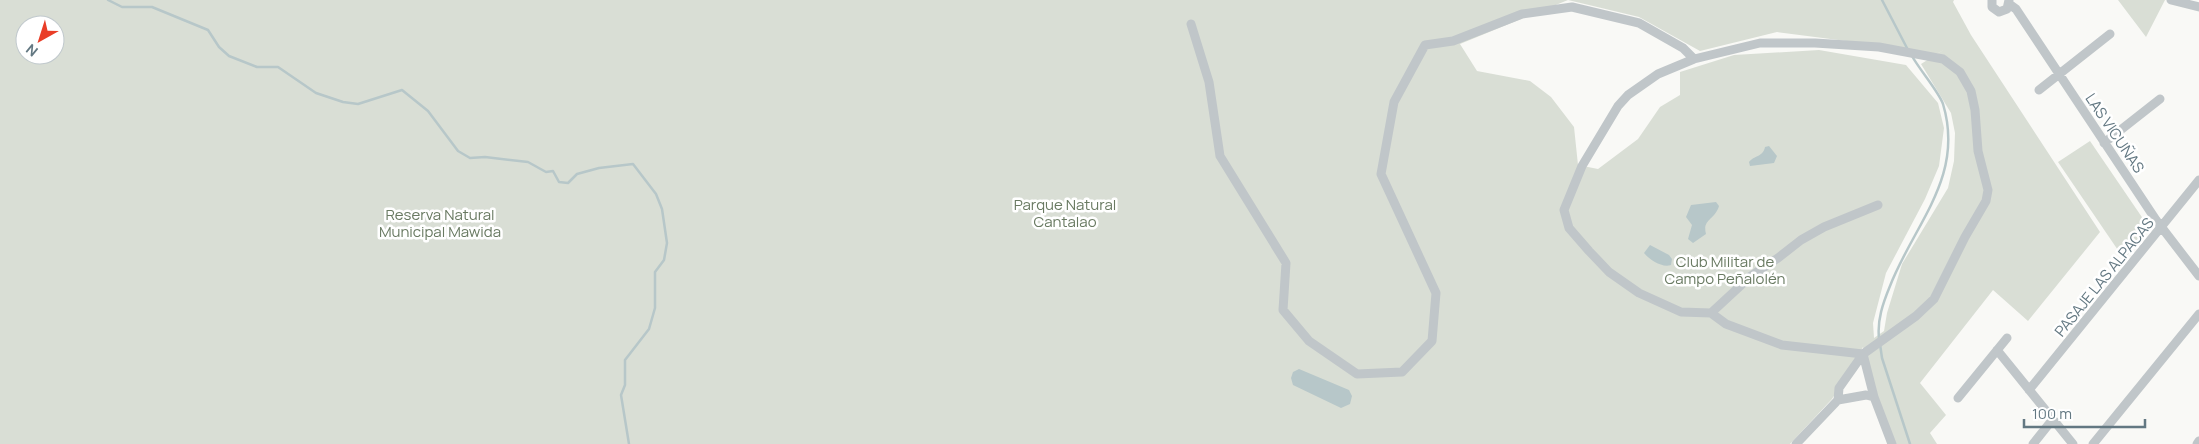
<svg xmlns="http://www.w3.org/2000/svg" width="2199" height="444" font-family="Manrope,sans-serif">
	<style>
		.green { fill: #d9ded5; fill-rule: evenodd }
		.water { fill: #b7c7c9 }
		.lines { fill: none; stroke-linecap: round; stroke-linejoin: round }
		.stream { stroke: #b7c7c9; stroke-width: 2.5 }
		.street { stroke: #c0c6c9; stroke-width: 9 }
		.labels { text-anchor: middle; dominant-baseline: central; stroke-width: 5; stroke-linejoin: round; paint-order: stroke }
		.street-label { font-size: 15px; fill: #637882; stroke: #fff }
		.park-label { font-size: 15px; fill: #697a62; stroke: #fff }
	</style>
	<rect width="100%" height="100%" fill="#f9f9f6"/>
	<path class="green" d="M0,0H1954L1953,2L1971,35L2100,232L2028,321L1993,290L1920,383L1946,415L1930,433L1937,444H1893L1877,401L1863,347L1832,399L1790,444H0ZM1568,0L1639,17L1700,51L1777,32L1893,47L1935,55L1945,49L1921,64L1951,113L1955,133L1954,161L1948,188L1902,264L1887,313L1884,331L1874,338L1873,323L1886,273L1925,199L1939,166L1944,128L1938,103L1906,65L1819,50L1734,55L1680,72V95L1660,107L1638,139L1598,169L1578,165L1574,127L1551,97L1530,81L1477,71L1460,44ZM25,25H55V55H25Z
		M2118,0H2165L2146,37Z
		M2090,141L2150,229L2124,259L2058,162Z"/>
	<path class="water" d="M1769,146L1777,156L1774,163L1750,166L1749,162C1755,155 1763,157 1765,147Z
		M1716,202L1719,206C1715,220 1702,219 1706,234L1693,243L1688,239L1692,225L1686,217L1691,205Z
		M1650,245L1669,255L1672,259L1671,265C1662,268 1650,260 1644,253Z
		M1299,369L1349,390L1352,396L1350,404L1341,408L1293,385L1291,378L1293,372Z"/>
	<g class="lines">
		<path class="stream" d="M108,0L122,7H152L208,30L219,47L229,56L257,67H278L316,93L343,102L358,104L402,90L428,111L458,151L470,158L485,157L528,162L546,172L553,171L559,182L568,183L577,174L599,168L633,164L656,194L662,209L667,243L664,260L655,272V308L649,329L625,360V385L621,395L629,444
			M1882,0L1908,50
			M1879,338C1877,320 1883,303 1890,286C1914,224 1965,177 1943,104C1939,92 1919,69 1912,56
			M1880,344L1882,358L1910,444"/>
		<path class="street" d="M1992,0V7L1999,12L2007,9L2009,0
			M2171,0L2199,7
			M2009,4L2016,9L2156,220L2199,276
			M1191,24L1209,82L1220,156L1286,263L1283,310L1309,341L1357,374L1402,372L1432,341L1436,293L1381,174L1394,102L1425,45L1453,41L1522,14L1572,7L1639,23L1683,48L1694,59
			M2039,90L2110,34
			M2104,143L2160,99
			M1711,313L1751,276L1778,258L1801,240L1824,227L1878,205
			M1997,350L2073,444
			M1863,354L1874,397L1892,444
			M2029,390L2199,180
			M1958,398L2007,338
			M1838,400L1839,388L1863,354L1916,316L1934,299L1965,237L1986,201L1988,190L1978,151L1975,110L1971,91L1960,72L1943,59L1879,47L1815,43H1760L1694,59L1658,74L1628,95L1618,106L1582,166L1564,210L1569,228L1589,251L1609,272L1639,293L1681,312L1711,313L1726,324L1782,345L1863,354
			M1796,444L1838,400L1866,395L1874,397
			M2033,444L2053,419
			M2093,444L2199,314
			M2197,444L2199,441"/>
	</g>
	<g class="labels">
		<g class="street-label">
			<text transform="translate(2115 133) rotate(56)">LAS VICUÑAS</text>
			<text transform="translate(2104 277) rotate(-51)">PASAJE LAS ALPACAS</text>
		</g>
		<g class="park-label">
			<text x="1065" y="204">Parque Natural<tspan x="1065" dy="17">Cantalao</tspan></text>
			<text x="440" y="214">Reserva Natural<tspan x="440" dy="17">Municipal Mawida</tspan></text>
			<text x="1725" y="261">Club Militar de<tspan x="1725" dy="17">Campo Peñalolén</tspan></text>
		</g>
	</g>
	<g transform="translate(40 40) rotate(219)"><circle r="24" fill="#ffffff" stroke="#c1c9cd"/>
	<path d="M0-4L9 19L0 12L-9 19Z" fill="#e93d27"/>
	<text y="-8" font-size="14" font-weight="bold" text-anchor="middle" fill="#637882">N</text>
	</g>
	<path d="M2024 419v8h121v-8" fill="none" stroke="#637882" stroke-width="2.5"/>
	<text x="2032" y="419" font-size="15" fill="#637882" stroke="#ffffff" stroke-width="4" paint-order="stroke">100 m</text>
</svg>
